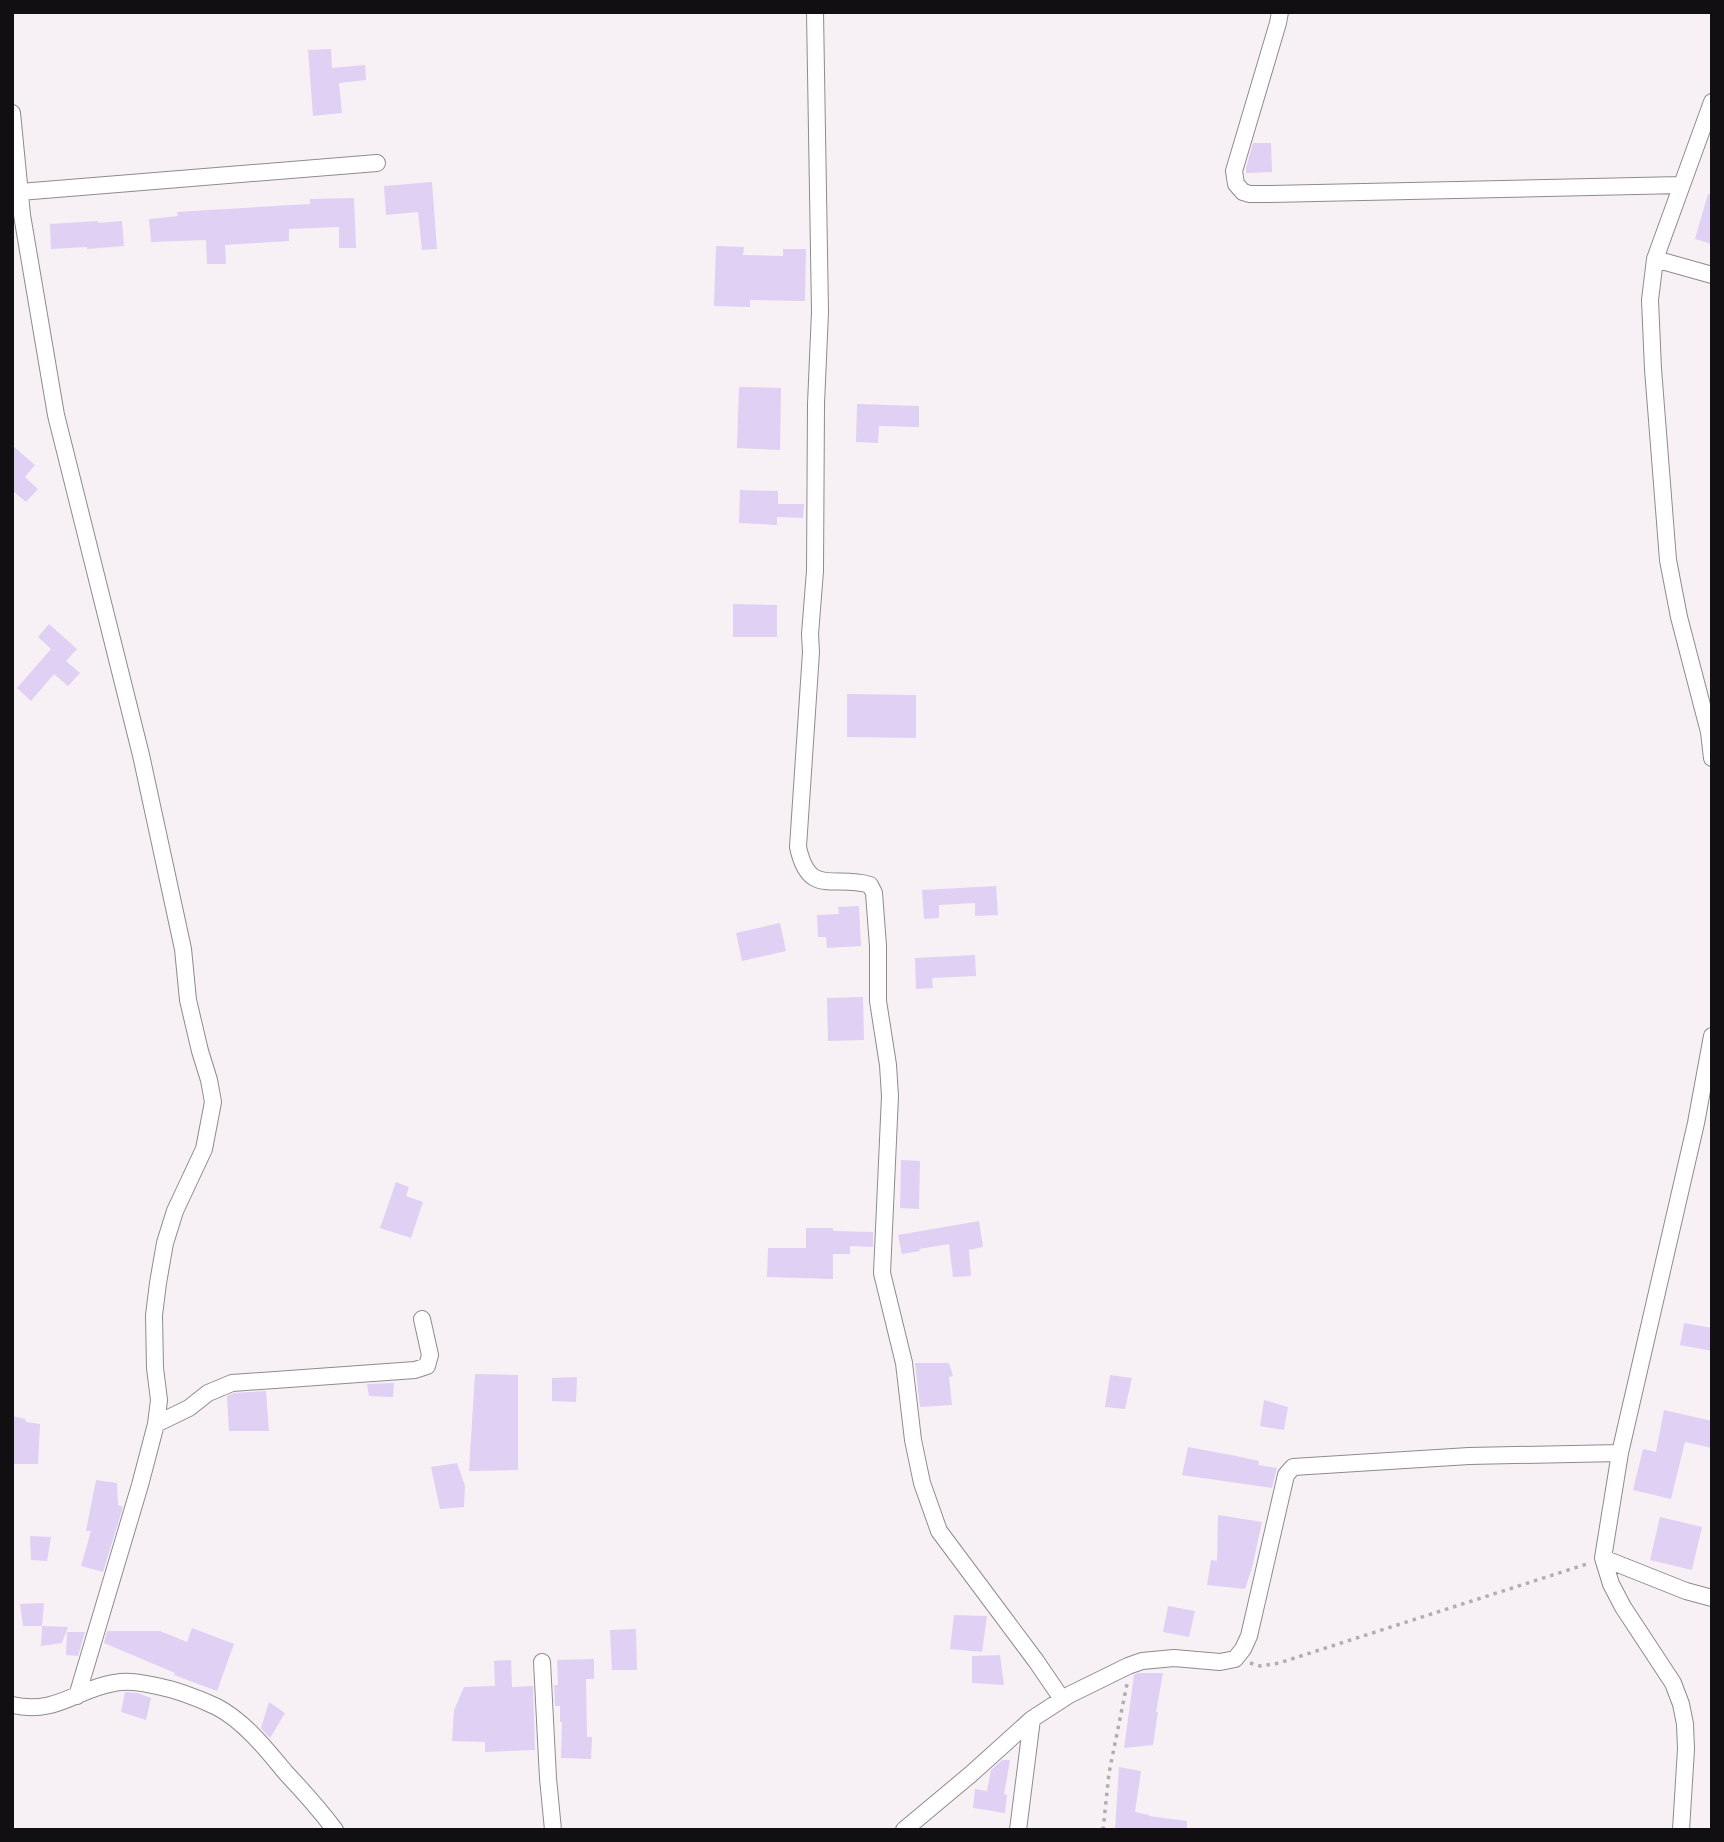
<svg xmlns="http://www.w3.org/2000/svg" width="1724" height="1842" font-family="'Work Sans',sans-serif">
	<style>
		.building { fill: #dfd0f4 }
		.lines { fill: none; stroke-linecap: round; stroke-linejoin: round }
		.minor-casing { stroke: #908a8f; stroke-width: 18 }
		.path { stroke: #b2adb1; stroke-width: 3.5; stroke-dasharray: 3.5 5; stroke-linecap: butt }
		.minor { stroke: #fff; stroke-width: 16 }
	</style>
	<rect width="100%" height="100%" fill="#f7f1f6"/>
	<path class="building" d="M331,49L332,68L365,65L366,80L339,83L342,113L313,116L308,50Z
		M1253,143H1271L1272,172L1246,173V168Z
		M432,182L437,249L422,250L418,212L386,215L384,186Z
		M1708,194H1712V244L1695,239Z
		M354,198L356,248H339V227L289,229V241L225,245L226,264H207L206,240L151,242L149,219L178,216L177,212L310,204V199Z
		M98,221V223L122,221L124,246L87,249V247L51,249L50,224Z
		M716,246L744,247L743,255L783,256V249H806L805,301L750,300V307L714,306Z
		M739,387L781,388L780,450L737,448Z
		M857,404L919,406V427L879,426L878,443L856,442Z
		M12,445L35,465L25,477L38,489L26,502L12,490Z
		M740,490L778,491V504H804L803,518L777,517V525L739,523Z
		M733,604L777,605V637H733Z
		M49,624L77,649L66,661L80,673L68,686L54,674L31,701L17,688L51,649L38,637Z
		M847,694L916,695V738L847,737Z
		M996,886L998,915L975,916V903L939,905V918L924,919L922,890Z
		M859,906L861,946L827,948L826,937H818L817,915L839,914L838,907Z
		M780,923L786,951L742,961L736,933Z
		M975,955L976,976L932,978L933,988L916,989L915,958Z
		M863,997L864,1040L828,1041L827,998Z
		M901,1160L920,1161L919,1209L900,1208Z
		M396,1182L409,1187L406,1196L423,1202L411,1238L380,1228Z
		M979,1221L983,1247L969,1250L971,1276L953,1277L949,1244L919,1249L920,1251L902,1254L898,1235Z
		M806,1228H833V1231L873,1232V1247L850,1246V1254H833V1279L767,1277L768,1248H806Z
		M1684,1323L1712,1328V1351L1680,1345Z
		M915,1363H949L953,1376L949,1377L952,1405L920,1407Z
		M475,1374L518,1375V1470L469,1471Z
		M1110,1375L1132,1378L1125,1409L1105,1407Z
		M577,1377L576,1402L552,1401V1378Z
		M394,1383L393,1397L369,1396L367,1384Z
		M266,1391L269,1431H229L227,1396L234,1393Z
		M1264,1400L1288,1407L1284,1430L1260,1426Z
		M1664,1410L1712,1421V1448L1685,1442L1671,1499L1633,1490L1643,1449L1656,1452Z
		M12,1416L25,1419L26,1422L40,1424L38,1464H12Z
		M1188,1447L1236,1456L1259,1461L1258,1465L1277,1468L1272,1488L1182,1475Z
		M457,1463L465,1486L464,1507L440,1509L431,1467Z
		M96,1480L117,1483L118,1505L123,1507L103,1572L81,1566L91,1531H86Z
		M1218,1515L1262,1522L1252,1568L1245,1589L1207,1585L1211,1560L1217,1561Z
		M1660,1517L1702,1527L1692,1570L1650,1560Z
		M30,1536L51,1537L47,1561L31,1560Z
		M44,1603L42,1626H23L20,1604Z
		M1168,1606L1195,1611L1189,1637L1163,1632Z
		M954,1615L987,1616L982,1652L950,1649Z
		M42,1626L68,1627L62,1643L41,1646Z
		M192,1628L234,1644L217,1691L174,1675L175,1673L104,1643L107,1631H160L187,1642Z
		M636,1629L637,1670H612L610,1630Z
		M67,1632H85L78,1656L66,1655Z
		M1000,1655L1004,1685L972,1683V1656Z
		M594,1659V1679H586L587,1737H592L591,1759L561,1758L562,1722H560V1706H555L554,1685H558L557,1660Z
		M511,1660L512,1687L533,1686L535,1750L485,1752V1742L452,1741L454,1710L464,1687L495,1686L494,1661Z
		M1138,1673H1163L1156,1712H1158L1153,1745L1124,1748L1134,1675Z
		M125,1692L138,1693L151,1698L146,1720L121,1712Z
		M269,1702L285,1713L270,1738L261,1728Z
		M1002,1760H1010L1004,1794L1007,1795L1005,1813L973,1808L975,1789L987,1791L991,1770Z
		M1119,1767L1141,1771L1135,1812L1149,1815V1816L1187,1821V1830H1115Z"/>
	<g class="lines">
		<g class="minor-casing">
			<path id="minor" d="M815,12L820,312L816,404L815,571L810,634L811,652L798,847C809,898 834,874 870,885L874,893L878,946V1001L888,1065L890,1096L882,1273L904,1363L913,1440L922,1483L939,1531L1036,1661L1062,1699
				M1280,12L1278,23L1234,171L1236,184L1243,192L1250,194H1269L1681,185
				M1712,102L1655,259L1650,300L1653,369L1668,560L1679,617L1709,732L1712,758
				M12,113L22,215L56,415L141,755L183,949L188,1000L200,1051L209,1080L213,1102L204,1149L175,1211L165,1243L158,1283L154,1315L155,1368L159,1400L156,1424L140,1485L77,1696
				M20,192L377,163
				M1655,259L1712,275
				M156,1424L189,1408L208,1393L232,1383L415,1370L427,1366L430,1355L422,1319
				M1603,1558L1686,1591L1712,1598
				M542,1662L548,1778L553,1830
				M12,1705C57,1715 76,1689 114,1683C129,1680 142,1683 157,1686C177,1690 198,1698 217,1707C245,1722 266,1749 286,1773C303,1791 320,1810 335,1830
				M904,1830L971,1774L1032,1719L1069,1695L1128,1666L1142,1661L1174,1658L1220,1662L1235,1659L1243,1649L1249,1636L1286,1475L1293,1467L1469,1456L1620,1453
				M1018,1830L1032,1719
				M1681,1830L1686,1749L1685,1724L1681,1704L1673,1683L1623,1607L1611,1584L1603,1558L1620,1453L1696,1123L1712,1036"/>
		</g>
		<path class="path" d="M1250,1663L1260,1666L1279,1663L1590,1563
			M1103,1830L1109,1773L1127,1684"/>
		<use href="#minor" class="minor"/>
	</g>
	<rect width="1724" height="1842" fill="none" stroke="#110f11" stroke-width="28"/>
</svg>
